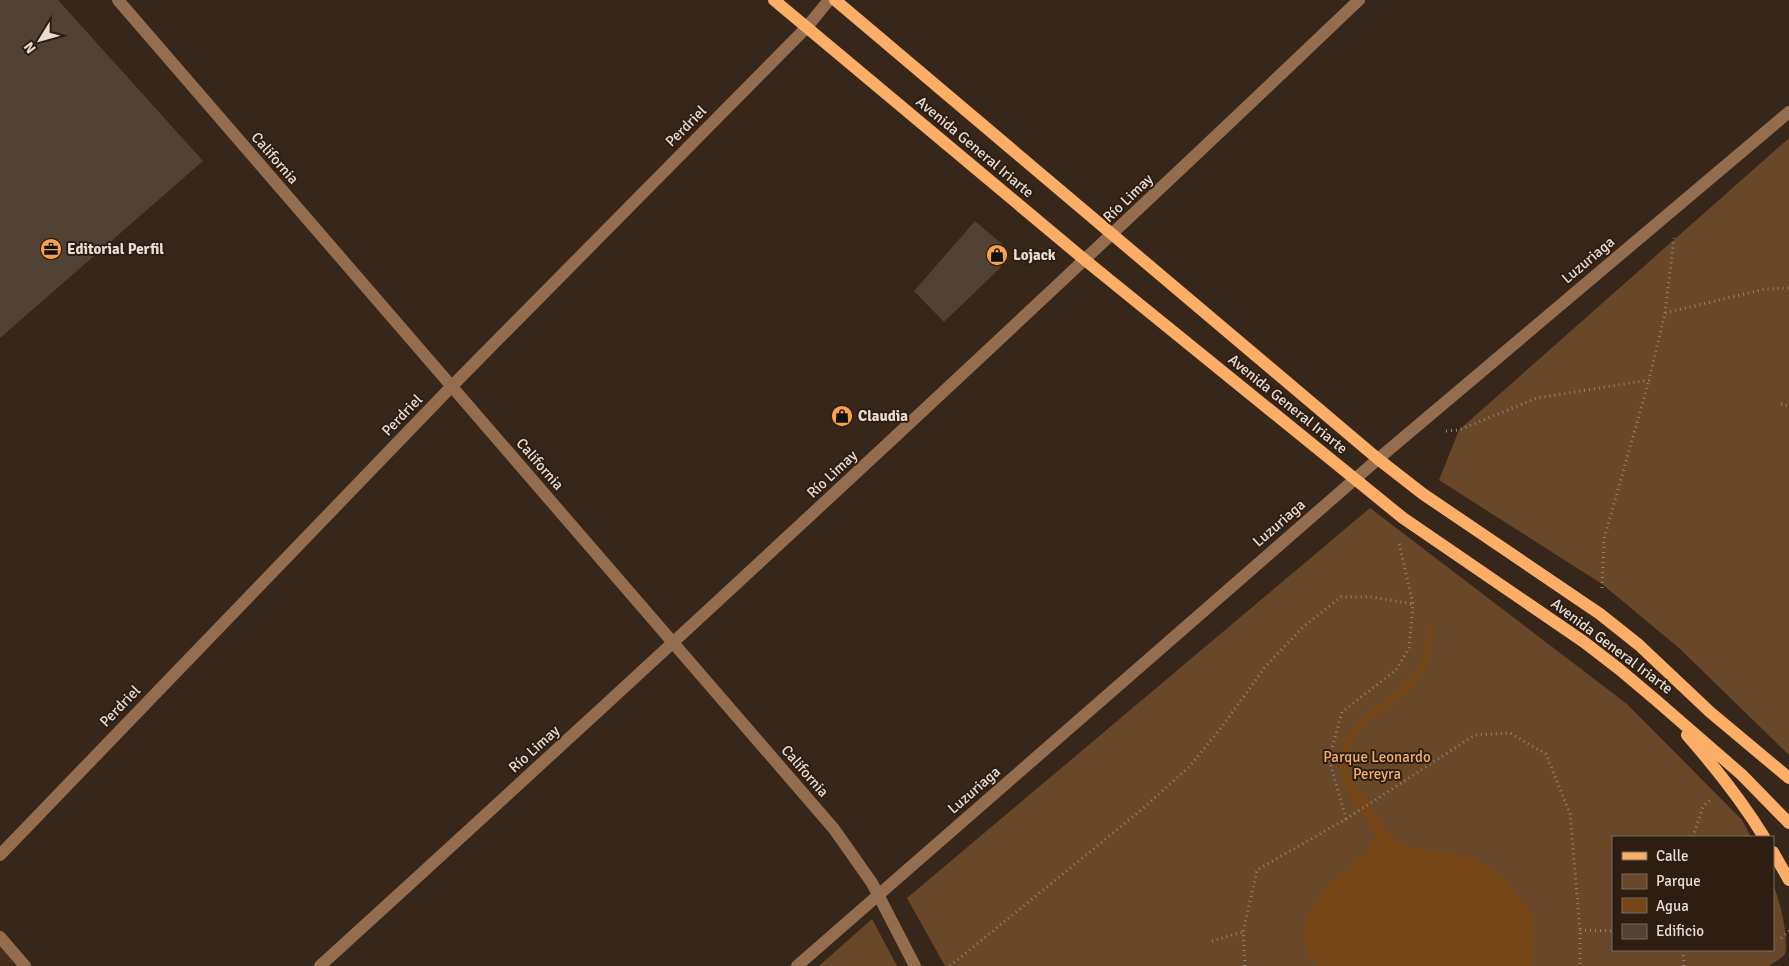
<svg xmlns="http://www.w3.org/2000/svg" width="1789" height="966" font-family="Signika,sans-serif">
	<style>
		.built { fill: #432e1d }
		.green { fill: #69482a }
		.water { fill: #764616 }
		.building { fill: #524234 }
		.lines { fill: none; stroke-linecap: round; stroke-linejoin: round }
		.path { stroke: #918479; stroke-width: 3; stroke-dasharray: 1 4; stroke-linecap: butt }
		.minor { stroke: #936d4d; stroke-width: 12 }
		.major { stroke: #fcae67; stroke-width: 12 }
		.labels { text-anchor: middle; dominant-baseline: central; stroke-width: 4; stroke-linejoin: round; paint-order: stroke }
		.street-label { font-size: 15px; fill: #e8ddd5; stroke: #2d1e11 }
		.poi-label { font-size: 15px; font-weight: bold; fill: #e8ddd5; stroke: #2d1e11; text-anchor: start }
		.park-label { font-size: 15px; fill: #f8ae6d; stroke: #2d1e11 }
	</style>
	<rect width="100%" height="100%" fill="#37271a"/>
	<path class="built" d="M0,946L18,966H0Z"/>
	<path class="green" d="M1789,138V755L1679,648L1602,584L1439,480L1459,430Z
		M1370,508L1627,704L1742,820L1751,837H1613V950H1773V884C1780,901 1789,937 1785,954C1781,959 1774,962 1769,966H945L907,898Z
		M872,919L897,966H819Z"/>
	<path class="water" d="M1434,625C1431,643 1430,663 1419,679C1396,711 1350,716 1348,763C1348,780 1358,786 1367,799C1376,810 1384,835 1397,842C1419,853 1445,850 1468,857C1492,863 1511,885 1525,904C1528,908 1532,912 1533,917C1536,933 1534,950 1532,966H1319L1308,955C1308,947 1302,940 1303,933C1306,908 1327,885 1345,870C1361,856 1370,855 1376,833C1365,814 1349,798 1343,777C1340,769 1341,762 1342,754C1347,714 1394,703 1415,673C1424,660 1426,645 1428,629Z"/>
	<path class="building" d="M0,0H58L203,161L0,338Z
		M975,221L1003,245L1004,261L1000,268L944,322L914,291Z"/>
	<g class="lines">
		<path class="path" d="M1665,313L1674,238
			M1781,404L1789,406
			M1446,431L1459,430L1537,398L1649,380L1665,313L1765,289L1789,288
			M1602,588L1604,539L1649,380
			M1346,819L1329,759L1342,712L1396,670L1409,648L1413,604L1399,543
			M1693,837L1703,806L1712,799
			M1580,930L1613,931
			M1781,938L1789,931
			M1212,941L1243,932
			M1683,950L1684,966
			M950,966L1140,811L1189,767L1221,728L1265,667L1303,627L1341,597H1371L1413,604
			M1245,966L1243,932L1257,870L1346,819L1475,735L1510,733L1546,754L1570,814L1580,930V966"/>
		<path class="minor" d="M118,0L834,829L872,883L915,966
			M0,855L451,387L807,27L829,0
			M0,937L25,966
			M320,966C670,647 1017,326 1359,0
			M797,966L1378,459L1789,112"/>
		<path class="major" d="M774,0L1085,260L1403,518L1584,642L1619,669L1657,701L1742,775L1789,823
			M835,0L1378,459L1423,494L1600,614L1639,645L1710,712L1789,778
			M1687,735C1715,767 1742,801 1764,837
			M1773,852L1789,880"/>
	</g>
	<defs>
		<g id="office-disc" transform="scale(1.125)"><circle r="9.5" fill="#f9a04c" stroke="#2d1e11"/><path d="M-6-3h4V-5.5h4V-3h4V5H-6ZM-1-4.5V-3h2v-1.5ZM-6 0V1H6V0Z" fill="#111"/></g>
		<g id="shop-disc" transform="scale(1.125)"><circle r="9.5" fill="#f9a04c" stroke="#2d1e11"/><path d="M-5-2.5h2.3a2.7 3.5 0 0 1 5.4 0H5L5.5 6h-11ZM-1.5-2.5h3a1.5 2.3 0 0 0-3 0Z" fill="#111"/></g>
	</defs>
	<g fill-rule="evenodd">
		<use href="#office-disc" x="51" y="249"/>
		<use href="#shop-disc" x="997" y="255"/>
		<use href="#shop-disc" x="842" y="416"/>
	</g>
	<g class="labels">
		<g class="street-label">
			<text transform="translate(686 126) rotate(-45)">Perdriel</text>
			<text transform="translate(975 147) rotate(40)">Avenida General Iriarte</text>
			<text transform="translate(275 158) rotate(49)">California</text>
			<text transform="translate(1128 198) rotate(-44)">Río Limay</text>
			<text transform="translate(1588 260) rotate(-40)">Luzuriaga</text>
			<text transform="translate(1288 404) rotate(39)">Avenida General Iriarte</text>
			<text transform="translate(402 415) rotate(-46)">Perdriel</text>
			<text transform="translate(540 464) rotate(49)">California</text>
			<text transform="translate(832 474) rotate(-43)">Río Limay</text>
			<text transform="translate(1279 523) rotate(-41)">Luzuriaga</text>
			<text transform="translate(1612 646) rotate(37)">Avenida General Iriarte</text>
			<text transform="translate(120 706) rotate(-46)">Perdriel</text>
			<text transform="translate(534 749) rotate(-42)">Río Limay</text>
			<text transform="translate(805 771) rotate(49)">California</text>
			<text transform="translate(974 790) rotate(-41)">Luzuriaga</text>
		</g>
		<g class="poi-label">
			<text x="67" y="249">Editorial Perfil</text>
			<text x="1013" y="255">Lojack</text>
			<text x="858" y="416">Claudia</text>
		</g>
		<g class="park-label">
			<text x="1377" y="757">Parque Leonardo<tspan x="1377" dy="17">Pereyra</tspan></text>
		</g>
	</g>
	<rect x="1612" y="836" width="162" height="115" fill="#2d1e11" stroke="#786a5f"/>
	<rect x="1622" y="852" width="25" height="8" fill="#fcae67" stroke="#786a5f"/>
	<text x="1656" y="861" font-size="15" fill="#e8ddd5">Calle</text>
	<rect x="1622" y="874" width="25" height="15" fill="#69482a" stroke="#786a5f"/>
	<text x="1656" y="886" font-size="15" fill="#e8ddd5">Parque</text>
	<rect x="1622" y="898" width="25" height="15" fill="#764616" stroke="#786a5f"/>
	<text x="1656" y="911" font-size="15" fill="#e8ddd5">Agua</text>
	<rect x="1622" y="924" width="25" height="15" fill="#524234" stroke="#786a5f"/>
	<text x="1656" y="936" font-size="15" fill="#e8ddd5">Edificio</text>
	<g transform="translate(40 40) rotate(233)" stroke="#2d1e11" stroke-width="4" paint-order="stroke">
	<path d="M0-4L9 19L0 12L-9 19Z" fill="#e8ddd5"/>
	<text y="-8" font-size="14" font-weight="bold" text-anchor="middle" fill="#e8ddd5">N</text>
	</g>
</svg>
